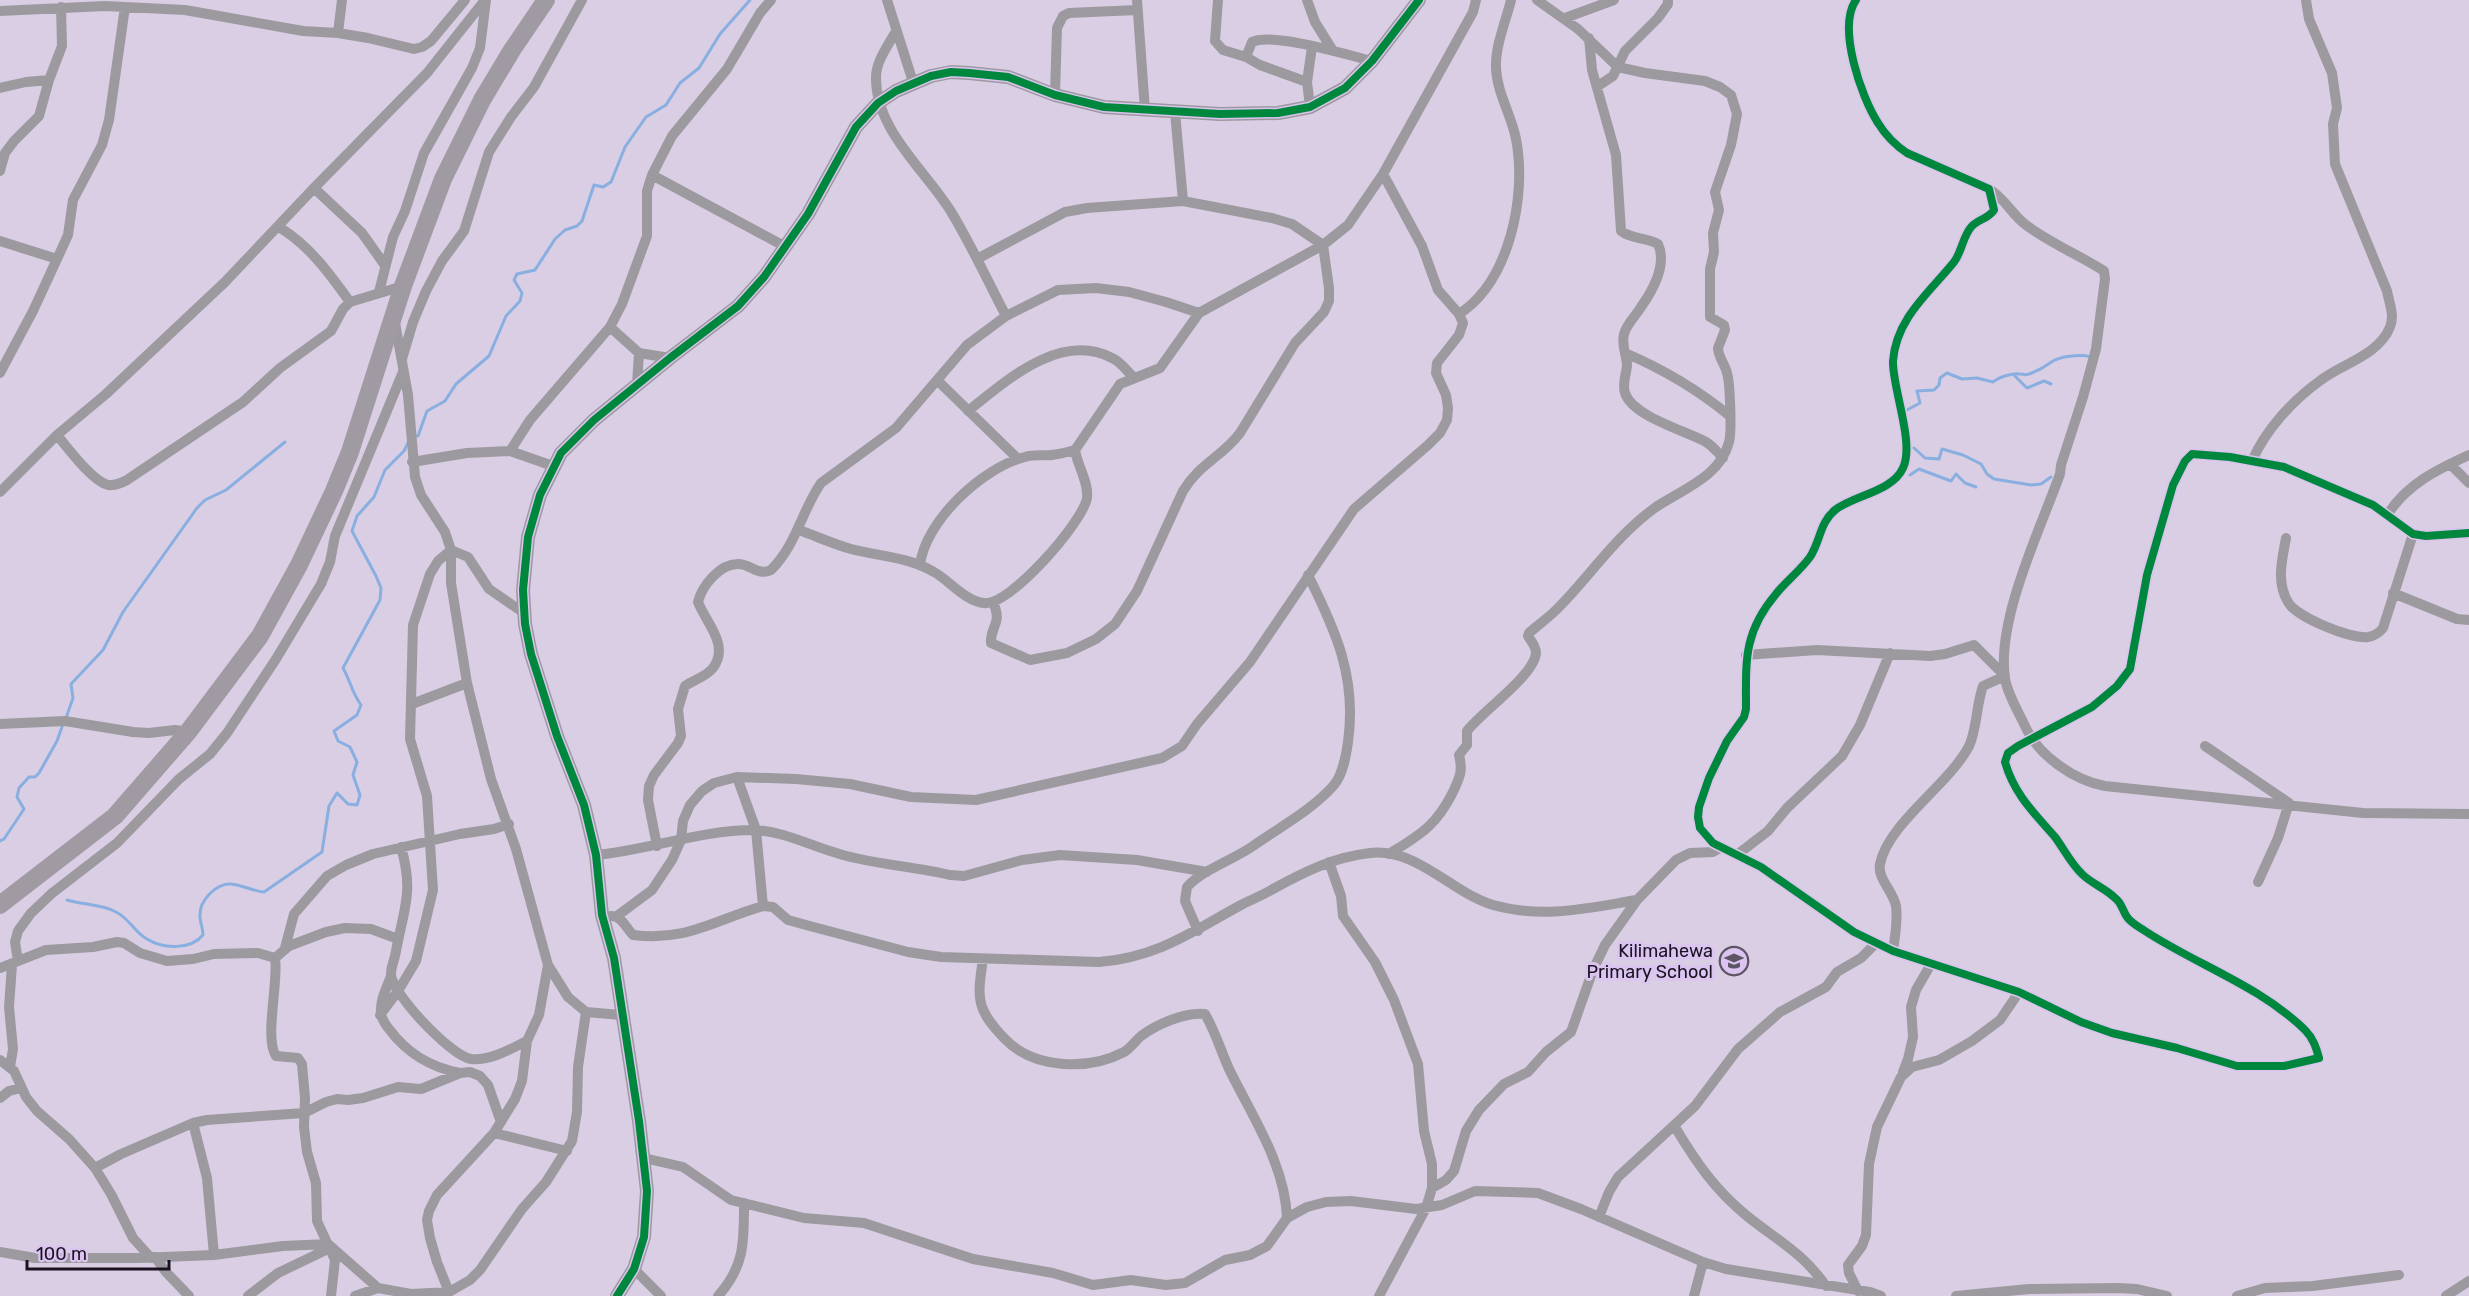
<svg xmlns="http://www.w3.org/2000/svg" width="2469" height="1296" font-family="Rubik,sans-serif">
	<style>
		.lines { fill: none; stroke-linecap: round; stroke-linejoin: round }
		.stream { stroke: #88afdf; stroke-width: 3 }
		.minor { stroke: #9d9a9f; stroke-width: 10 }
		.tertiary { stroke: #9d9a9f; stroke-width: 14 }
		.trunk { stroke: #a09aa3; stroke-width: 18 }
		.cycleway-casing { stroke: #dbc4ef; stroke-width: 11 }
		.cycleway { stroke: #00873e; stroke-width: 8 }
		.labels { text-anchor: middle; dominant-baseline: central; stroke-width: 6; stroke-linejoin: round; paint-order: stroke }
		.poi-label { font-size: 18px; fill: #1a1221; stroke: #dbc4ef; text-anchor: end }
	</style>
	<rect width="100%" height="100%" fill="#dacee5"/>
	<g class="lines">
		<path class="stream" d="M2014,375L2027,388L2044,381L2051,384
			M1905,411L1920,403L1917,391L1934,390L1939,385L1940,378L1947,373L1962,379L1977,378L1993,382C1999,377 2012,373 2020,374C2028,374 2021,376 2029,374C2038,371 2043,368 2050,363C2058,356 2081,354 2091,357
			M415,436H418L427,411L445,401L456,384L489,356L506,316L520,301L522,293L514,280L517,274L535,270L555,239L565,230L577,226L582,221L594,185L603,187L611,182L625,147L646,117L666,105L680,83L699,68L720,34L750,0
			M1914,448L1925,458L1939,459L1942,449L1963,455L1981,464L1987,474L1994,479L2031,485L2041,484L2051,477
			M1910,475L1919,469L1951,481L1956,474L1965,483L1976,487
			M66,718L73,698L71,684L103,650L123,612L197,508L205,500L226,490L285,442
			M0,841L4,839L24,809L17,797L19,788L29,777H35L39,773L57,741L63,724
			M67,900C83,905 102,904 116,912C129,918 135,933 147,939C163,949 191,950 203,935C203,929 200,922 200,916C199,901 216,883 231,884C242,885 253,891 264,892L322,852L329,806L337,793L348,804L357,805L360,795L353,775L357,762L350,747L338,741L334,731L357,715L361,705C351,691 351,682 343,668L380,600L381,588L376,576L352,531L357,516L374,497L385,470L404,451L409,441"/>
		<path class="minor" d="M887,0L913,82
			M1137,0L1145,110
			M1218,0L1215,41L1223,50L1246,57L1260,65L1307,82
			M1307,0L1315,22L1333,51
			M1856,0C1837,27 1861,97 1878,123C1886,136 1895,145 1907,153L1989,189L1994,210C1988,219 1979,219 1972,226C1963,235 1962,252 1954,262C1930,292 1896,318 1893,361C1892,387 1915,443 1903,468C1892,492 1854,495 1835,510C1820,522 1820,542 1810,557C1800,571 1786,581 1776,594C1743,633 1746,661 1746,709L1744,717L1727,741L1709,778L1699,807L1698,817L1700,828L1713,843L1761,867L1854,932L1893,951L2019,992L2081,1022L2112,1033L2177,1048L2237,1066H2284L2319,1058C2316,1047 2313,1038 2305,1030C2260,986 2197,965 2145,931C2139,927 2131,923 2127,917C2122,910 2122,903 2115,898C2105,888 2092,884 2082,874C2071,864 2064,849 2055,837C2034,813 2014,794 2005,762L2008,753L2018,746L2092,707L2117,686L2130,669L2147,575L2173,485L2185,461L2192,454L2230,457L2284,467L2373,505L2413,534L2426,536L2469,533
			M0,11L105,6L185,10L303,31L338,33L368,38L414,49L422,47L431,41L465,0
			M1565,18L1614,0
			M896,31C889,44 876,61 876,77C875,129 924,169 950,210C971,244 987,280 1006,316
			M338,33L342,0
			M1589,38L1592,70L1616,155L1621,231C1633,240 1646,237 1658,244C1667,264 1653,290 1641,307C1635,317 1627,323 1624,334C1621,348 1627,354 1627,366C1626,375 1622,384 1625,393C1632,416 1686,431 1706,442C1713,446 1717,452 1723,458
			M1246,57L1252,42C1272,32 1348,55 1372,61
			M1598,86L1613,76L1625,51L1658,18L1668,4V0
			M0,88L26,82L49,80
			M1055,95L1057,28L1063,16L1069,13L1137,10
			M1310,107L1307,82L1312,47
			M1175,112L1183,201
			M0,171L5,153L14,141L39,116L49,80L62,46L61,7
			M652,175L784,246
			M314,188L362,233L384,264
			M1989,189C2005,198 2011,214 2026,225C2050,243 2079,255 2104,271L2105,279L2096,349L2083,397L2061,465L2060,474C2040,530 1996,620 2005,679C2008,695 2018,711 2025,726C2038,755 2073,780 2105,786L2363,813L2469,814
			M279,227C310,246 329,273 350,302
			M0,241L57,259
			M977,259L1065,212L1087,208L1183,201L1272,218L1292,224L1323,245L1329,288V301L1324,312L1295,343L1240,433C1222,457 1199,464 1183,491L1137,591L1115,624L1096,639L1067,653L1030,660L991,643C990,625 1003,625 993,602
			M379,292L393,237L405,211L424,153L472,68L480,48L486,0
			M1459,314C1510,281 1527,195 1516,139C1511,114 1497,93 1496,68C1495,46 1506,21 1511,0
			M395,323L408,395L415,477L421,495L445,532L451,550V583L467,683L491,779L516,849L548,965L539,1015L527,1041L522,1081L515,1099L494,1133L437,1195L429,1211L427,1220L430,1238L437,1262L449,1292
			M610,327L639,353L670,358
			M1625,353C1663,369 1698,390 1730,416
			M402,359L413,322L426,291L442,261L464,231L489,152L511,117L534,87L582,0
			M0,373L33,311L63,246L68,235L73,200L102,145L109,120L125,7
			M937,380L1018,459
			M637,384L639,353
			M968,411C1006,381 1060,331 1112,358C1120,361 1127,371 1133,377
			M57,435C68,448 92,481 108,485C115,486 121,483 127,480L243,402L280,368L331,331L343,309L350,302L403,286
			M510,451L530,420L610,327L622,304L647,236V191L652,175L672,136L727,69L760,13L771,0
			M2252,461C2266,429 2293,400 2321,380C2342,364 2379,355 2390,327C2395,316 2389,302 2387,291L2335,164L2333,124L2337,108L2332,73L2309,19L2306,0
			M412,462L467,453L510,451L553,466
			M2450,464L2469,483
			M0,492L57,435L106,394L225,282L314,188L427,73L485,0
			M2388,514C2407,484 2438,469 2469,455
			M799,530C816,536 833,544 851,549C878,556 909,557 934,572C950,581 965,601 984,603C1009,607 1083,522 1087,498C1089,482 1077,465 1075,450L1120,384L1160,368L1199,313L1323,245L1348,225L1383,174L1473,12L1476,0
			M2286,538C2282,560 2276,582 2288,602C2296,617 2350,639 2368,637C2375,636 2379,633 2383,628L2413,534
			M920,565C925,521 983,467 1025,457C1034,454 1043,456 1052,455C1060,454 1067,452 1075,450
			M2393,593L2457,619L2469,620
			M1746,655L1817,650L1930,656L1945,654L1974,645L2005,676L1983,686C1976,705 1977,732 1968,748C1947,786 1888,824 1880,864C1877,878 1893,891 1896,906C1898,921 1895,936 1893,951
			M412,704L467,683
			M0,724L65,721L133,732L149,733L175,730L188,732
			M2205,746L2289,803L2278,838L2258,882
			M737,777L756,830L763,906
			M657,846L648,800L649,786L654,775L678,743L681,736L678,709L685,686C693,680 706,677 713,668C730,645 706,623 698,602C702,586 720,563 739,564C752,565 758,576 771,570C797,544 801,512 821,483L896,428L967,345L1006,316L1058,290L1096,288L1129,292L1166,302L1199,313
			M401,847C414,892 404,908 396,951C395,959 391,966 391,974C391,993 452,1057 471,1059C491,1061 510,1049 527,1041
			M1389,854C1421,834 1436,826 1453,792C1460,777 1463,771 1459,755L1467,745V731C1481,712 1534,676 1536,653C1536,646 1531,641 1528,636L1529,633C1539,624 1551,616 1560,606C1592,573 1618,534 1656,507C1683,489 1720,477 1729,442C1732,433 1730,382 1727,373C1725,364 1718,357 1718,348L1725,330L1724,325L1710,317V269L1714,252L1713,233L1719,210L1715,192L1731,145L1737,114L1731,95L1720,87L1705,81L1645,73L1618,67L1578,29L1537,0
			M1738,854L1768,831L1787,808L1842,756L1860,725L1890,653
			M596,855C649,850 700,830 754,830C786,831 819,850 851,857C883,865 917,867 950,875L964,876L1022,860L1060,855L1137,860L1207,872
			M1329,862L1341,896L1343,916L1375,962L1394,1000L1418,1064L1424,1131L1432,1164V1188L1426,1208L1379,1296
			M611,916C622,916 626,928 633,935C686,942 714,920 763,906L773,907L788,920L806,925L908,952L941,957L1099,962C1158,957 1191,932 1241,905C1251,900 1263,895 1273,889C1304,872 1334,857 1370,853C1418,848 1450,892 1493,905C1543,919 1587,908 1637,900
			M617,916L652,890L672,860L681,840L683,821L690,805L702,791L714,783L737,777L796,779L850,784L911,797L976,800L1162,758L1182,746L1197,724L1250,662L1354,509L1428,445L1440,433L1447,420L1448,408L1446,395L1436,373L1437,363L1459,335L1463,323L1459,314L1438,290L1422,246L1383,174
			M1198,931L1185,901L1187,887C1202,870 1233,860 1253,846C1280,827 1312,810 1334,785C1343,774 1346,756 1348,742C1357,678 1336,631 1308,575
			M285,948L294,914L327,876L346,865L373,854L460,834L494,829L509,824
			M275,958C279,980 264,1039 276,1056L298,1058L302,1064L305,1098L304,1127L307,1152L316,1183L317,1221L335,1260L331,1296
			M983,959C977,999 976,1009 1004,1038C1033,1069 1088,1071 1124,1052C1131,1048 1135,1041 1141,1036C1157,1024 1185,1012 1205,1014C1215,1031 1221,1051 1229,1069C1252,1116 1285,1164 1287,1218
			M18,961L15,942L18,931L31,913L51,894L117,843L179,779L210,754L227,733L276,659L321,584L330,562L335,536L403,372
			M548,965L568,997L586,1012L621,1015
			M0,968L46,950L93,947L117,942L124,943L140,953L167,961L193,959L214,954L258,953L275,958L289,946L326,932L345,928L371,929L398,939
			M391,976C387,987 380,1000 381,1012C381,1018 385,1024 389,1029C407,1053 429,1067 460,1073
			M380,1015L398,991L416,961L433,890L427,796L410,739L413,625L430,574L438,561L451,550L468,557L489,589L524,613
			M0,1060L14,1071L26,1097L37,1111L69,1139L95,1168L111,1194L133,1238L151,1258
			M10,1067L13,1049L9,1007L12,965
			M1903,1072L1908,1059L1913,1037L1911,1007L1916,990L1931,964
			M0,1098L9,1091L21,1088
			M193,1123L207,1178L214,1255
			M1675,1127C1696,1162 1715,1190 1747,1216C1778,1241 1803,1253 1826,1286
			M494,1133L567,1151
			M644,1158L683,1167L731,1200L804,1218L864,1223L973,1259L1053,1273L1093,1285L1131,1280L1166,1285L1185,1283L1225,1260L1250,1255L1267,1246L1287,1218L1307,1207L1326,1202L1351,1201L1416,1209L1442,1205L1475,1191L1538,1193L1581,1209L1703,1262L1726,1269L1870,1292L1881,1296
			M95,1168L121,1154L193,1123L207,1120L304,1113L326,1102L337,1099L348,1100L363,1098L398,1087L421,1089L460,1073L470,1072L480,1076L488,1085L501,1122
			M1432,1188L1446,1180L1454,1171L1466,1131L1479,1110L1504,1084L1528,1072L1546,1052L1571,1032L1593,970L1605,945L1637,900L1676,860L1690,853L1713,852L1722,847
			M1599,1217L1609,1192L1618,1177L1695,1106L1738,1049L1780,1012L1826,987L1837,972L1861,958L1876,943
			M0,1252L35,1258H139L214,1255L283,1246L328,1244L378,1288
			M155,1257L166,1272L189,1296
			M634,1269L661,1296
			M1858,1291L1849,1273L1848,1265L1862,1246L1866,1235L1869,1164L1877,1127L1901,1077L1912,1067L1939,1060L1972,1041L2000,1020L2019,992
			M248,1296L278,1273L330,1248
			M355,1296L378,1288L411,1294L449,1292L470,1280L480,1270L522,1209L546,1182L572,1141L577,1112L578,1067L586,1012
			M718,1296C745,1266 744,1241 744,1203
			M1694,1296L1703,1262
			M1956,1296L2029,1289L2118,1288L2137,1289L2167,1296
			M2237,1296L2265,1288L2313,1286L2399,1275
			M2446,1296L2469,1281"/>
		<path class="tertiary" d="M617,1296L634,1269L644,1237L647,1191L639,1121L614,958L602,915L596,855L584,805L557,736L531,654L525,624L523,590L528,537L540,495L561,453L594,420L670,358L738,306L764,277L808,214L856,127L878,103L896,91L931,76L951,72L969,73L1008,77L1055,95L1104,107L1220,114L1278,113L1310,107L1345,88L1372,61L1419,0"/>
		<path class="trunk" d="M0,905L115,816L188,732L260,636L299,565L334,491L350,452L403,286L443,179L482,100L512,50L546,0"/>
		<g class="cycleway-casing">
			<path id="cycleway" d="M1856,0C1837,27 1861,97 1878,123C1886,136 1895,145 1907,153L1989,189L1994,210C1988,219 1979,219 1972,226C1963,235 1962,252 1954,262C1930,292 1896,318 1893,361C1892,387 1915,443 1903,468C1892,492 1854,495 1835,510C1820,522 1820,542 1810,557C1800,571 1786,581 1776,594C1743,633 1746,661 1746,709L1744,717L1727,741L1709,778L1699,807L1698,817L1700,828L1713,843L1761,867L1854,932L1893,951L2019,992L2081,1022L2112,1033L2177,1048L2237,1066H2284L2319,1058C2316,1047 2313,1038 2305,1030C2260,986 2197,965 2145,931C2139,927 2131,923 2127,917C2122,910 2122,903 2115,898C2105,888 2092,884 2082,874C2071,864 2064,849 2055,837C2034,813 2014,794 2005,762L2008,753L2018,746L2092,707L2117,686L2130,669L2147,575L2173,485L2185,461L2192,454L2230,457L2284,467L2373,505L2413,534L2426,536L2469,533
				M617,1296L634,1269L644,1237L647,1191L639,1121L614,958L602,915L596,855L584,805L557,736L531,654L525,624L523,590L528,537L540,495L561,453L594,420L670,358L738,306L764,277L808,214L856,127L878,103L896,91L931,76L951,72L969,73L1008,77L1055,95L1104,107L1220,114L1278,113L1310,107L1345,88L1372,61L1419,0"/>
		</g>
		<use href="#cycleway" class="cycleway"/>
	</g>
	<defs>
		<g id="school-ring" transform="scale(1.5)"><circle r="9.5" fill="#dbc4ef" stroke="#5d5466" stroke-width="1.5"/><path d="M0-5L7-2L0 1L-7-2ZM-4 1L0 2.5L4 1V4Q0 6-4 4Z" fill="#5d5466"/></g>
	</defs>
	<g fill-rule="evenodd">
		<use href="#school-ring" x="1734" y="961"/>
	</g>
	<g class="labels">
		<g class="poi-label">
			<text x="1713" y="951">Kilimahewa<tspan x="1713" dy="21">Primary School</tspan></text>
		</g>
	</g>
	<path d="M27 1260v9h142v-9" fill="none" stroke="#1a1221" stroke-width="3"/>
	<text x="36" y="1260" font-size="18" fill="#1a1221" stroke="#dbc4ef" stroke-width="4.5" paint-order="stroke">100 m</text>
</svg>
